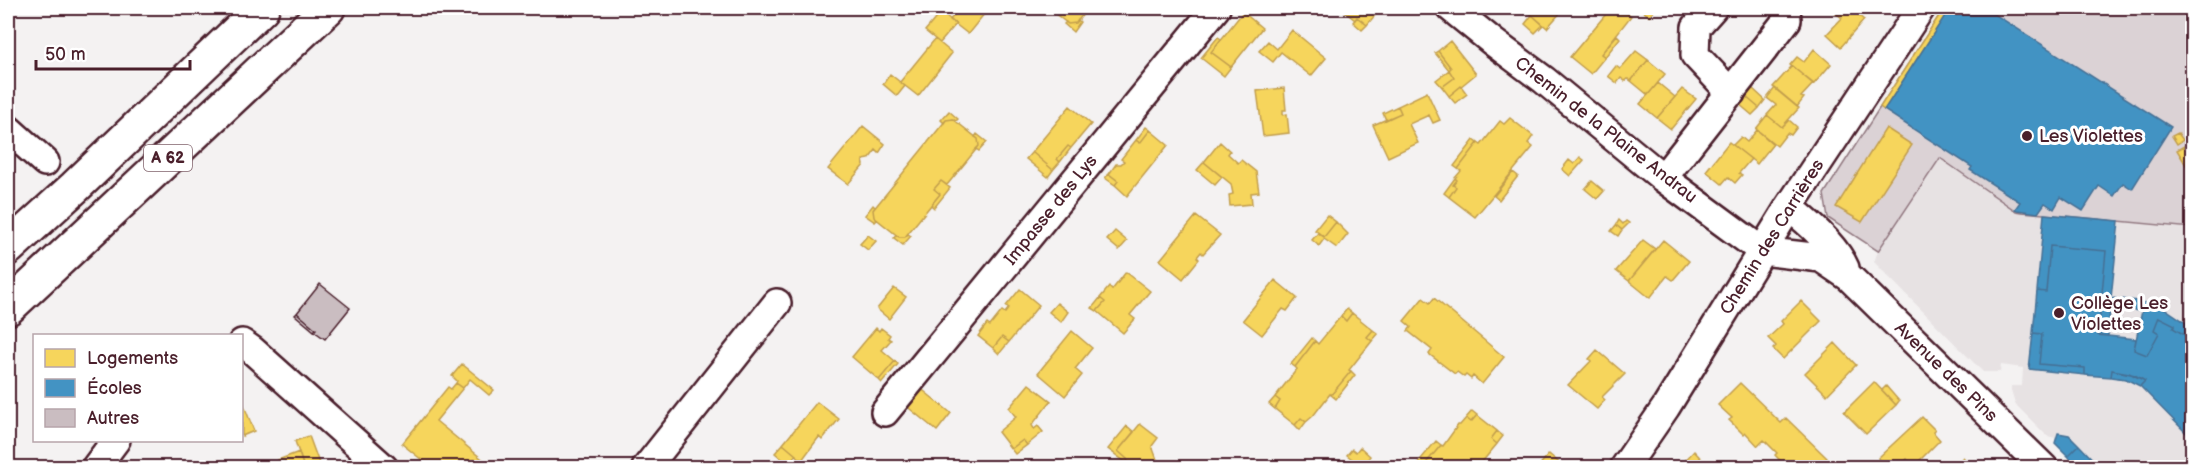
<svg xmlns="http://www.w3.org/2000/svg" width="2200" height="475" font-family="'Balsamiq Sans',sans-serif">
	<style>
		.built { fill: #e7e2e3 }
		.green { fill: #dbd2d5; stroke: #927880; stroke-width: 1.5 }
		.homes { fill: #f6d55c; stroke: #c29e4d; stroke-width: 1.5 }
		.schools { fill: #4393c3; stroke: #457095; stroke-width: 1.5 }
		.building { fill: #cabdc1; stroke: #4a1f2b; stroke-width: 1.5 }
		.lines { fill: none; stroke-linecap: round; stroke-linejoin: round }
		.minor-casing { stroke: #4a1f2b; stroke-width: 32 }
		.highway-casing { stroke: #4a1f2b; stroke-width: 38 }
		.minor { stroke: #fff; stroke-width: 27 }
		.highway { stroke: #fff; stroke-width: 33 }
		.poi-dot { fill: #4a1f2b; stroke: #fff; stroke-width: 2 }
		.labels { text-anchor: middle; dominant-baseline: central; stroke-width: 6; stroke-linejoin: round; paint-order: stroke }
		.shield { fill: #fff; stroke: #80626b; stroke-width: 1.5 }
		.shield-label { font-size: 16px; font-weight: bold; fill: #4a1f2b }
		.street-label { font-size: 18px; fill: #4a1f2b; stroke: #fff }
		.poi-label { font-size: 18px; fill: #4a1f2b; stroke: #fff; text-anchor: start }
	</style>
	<rect width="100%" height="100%" fill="#f4f2f2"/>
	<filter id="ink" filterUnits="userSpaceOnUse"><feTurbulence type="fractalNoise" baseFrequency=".0167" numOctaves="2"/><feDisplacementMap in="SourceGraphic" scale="12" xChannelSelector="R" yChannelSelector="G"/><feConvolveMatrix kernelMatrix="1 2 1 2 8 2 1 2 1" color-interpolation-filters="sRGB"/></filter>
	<g filter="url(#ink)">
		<path class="built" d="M1940,158L2016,211L2022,212L2192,228V467H2079L2055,443L2056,438L2047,436L2015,404L2011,391V386H2022L2023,368L2001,365L2000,372H1983L1874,262L1878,251Z"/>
		<path class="green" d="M1944,8H2192V228L2022,212L2016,211L1940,158L1878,251L1828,218L1824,194Z"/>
		<path class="homes" d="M960,8H989L968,34L950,20Z
			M1048,8H1088L1076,23L1068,24Z
			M1340,8H1379L1380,9L1367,25L1357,17L1355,20Z
			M1524,8H1556L1561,12L1547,28Z
			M1611,8H1620L1631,16L1601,54L1605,57L1591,74L1570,57Z
			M1639,8H1656L1649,16Z
			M1834,8H1850L1864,20L1841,47L1827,34L1842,18L1832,10Z
			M1944,8H1950L1884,110L1880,107Z
			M941,12L956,24L940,43L925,31Z
			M1243,12L1262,28L1231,67L1211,52Z
			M1532,15L1543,25L1535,33L1525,24Z
			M1357,17L1367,25L1362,30L1353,22Z
			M1078,20L1080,22L1073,32L1064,24L1066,22L1068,24L1076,23Z
			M1292,30L1326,58L1311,76L1281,52L1273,62L1259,51L1268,41L1277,49Z
			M1617,35L1620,38L1605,57L1601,54Z
			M1218,37L1221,39L1211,52L1231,67L1224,76L1201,58Z
			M935,39L952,53L918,96L900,82Z
			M1450,41L1476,74L1449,96L1442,87L1454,78L1449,70L1451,68L1438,51Z
			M1814,49L1831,64L1814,84L1790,65L1797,57L1804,62Z
			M1438,51L1451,68L1449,70L1435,53Z
			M1636,51L1648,60L1631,81L1628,79L1625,81L1621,78L1617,83L1608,76L1616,66L1620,69Z
			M1648,60L1665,74L1648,95L1631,81Z
			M1792,66L1813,84L1801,97L1804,98L1797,107L1773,87Z
			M1449,70L1454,78L1442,87L1436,80Z
			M890,74L905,86L897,96L883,84Z
			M1658,83L1675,97L1657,118L1640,104Z
			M1461,86L1467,94L1455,103L1449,96Z
			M1284,88L1286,110H1283V115L1287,114L1289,133L1263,136L1257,91Z
			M1752,88L1765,100L1759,108L1745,96Z
			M1775,88L1799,108L1782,127L1767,115L1776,105L1767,98Z
			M1682,89L1696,99L1671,129L1657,118Z
			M1427,92L1440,120L1433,123L1429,115L1409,124L1418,143L1388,157L1373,125L1401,113L1398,106Z
			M1745,96L1759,108L1752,115L1739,104Z
			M1070,106L1091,124L1071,148L1068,146L1057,159L1060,162L1053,170L1032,152Z
			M1398,106L1401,113L1386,120L1383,113Z
			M949,111L958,119L956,121L953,119L946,120L944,123L941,120Z
			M1767,115L1782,127L1789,120L1797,127L1791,135L1787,133L1777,146L1756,129Z
			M1510,118L1533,136L1528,143L1533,147L1475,217L1449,197L1456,187L1453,185L1457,180L1455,178L1461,171L1458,169L1478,143L1481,145L1500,121L1504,124Z
			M953,119L978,139L979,146L947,185L941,181L934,189L940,194L905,237H899L874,217L873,210L946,120Z
			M863,126L885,144L879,153L876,150L869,159L863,160L864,165L848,184L828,169Z
			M1146,127L1150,130L1140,143L1136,140Z
			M1886,128L1912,145L1862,222L1836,207Z
			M1150,130L1168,145L1127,196L1115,185L1118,181L1109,174L1116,164H1121L1124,161L1121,159L1136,140L1140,143Z
			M1757,130L1773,144L1757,164L1733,145L1741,137L1747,142Z
			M2178,133L2183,140L2177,144L2172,136Z
			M977,134L987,142L979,151L976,149L979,146L978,139L975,137Z
			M1474,140L1478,143L1458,169L1454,166Z
			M1220,142L1230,151L1228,154L1238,163L1241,160L1256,172L1259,192L1251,193L1252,204L1230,206L1229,195L1233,194L1231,184L1204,162Z
			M1729,142L1751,159L1739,173L1742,175L1735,183L1728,177L1722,184L1706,171Z
			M1068,146L1071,148L1060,162L1057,159Z
			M2184,146L2192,159V175L2177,150Z
			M1032,152L1053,170L1048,177L1026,159Z
			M1580,157L1584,160L1570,176L1562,169L1569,160L1574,164Z
			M1204,162L1222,177L1215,185L1197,170Z
			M1513,172L1518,176L1499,200L1494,196Z
			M1109,174L1118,181L1115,185L1105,178Z
			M1455,178L1457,180L1453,185L1456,187L1449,197L1444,193Z
			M941,181L950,188L934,208L931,205L940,194L934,189Z
			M1592,181L1604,191L1597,199L1585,189Z
			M873,205L875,207L873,210L874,217L877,220L875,222L865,215Z
			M1327,215L1336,222L1324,237L1315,230Z
			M1196,216L1220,235L1203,254L1201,252L1197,257L1199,259L1183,279L1160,260Z
			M1619,220L1623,224L1626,221L1629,223L1622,230L1616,225Z
			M1336,222L1348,234L1337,248L1324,239L1319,246L1312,240L1318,233L1324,237Z
			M1616,225L1622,230L1618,236L1611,231Z
			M1115,231L1127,241L1119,250L1107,240Z
			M908,234L911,236L903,245L894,238L896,235L899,237H905Z
			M868,235L876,241L868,250L860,244Z
			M1643,240L1655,249L1629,281L1616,271Z
			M1663,240L1689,261L1673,280L1667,276L1650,298L1629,281Z
			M1126,272L1150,291L1130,315L1135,319L1123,333L1097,311L1105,302L1100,298L1109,287L1112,290Z
			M1275,280L1297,298L1287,311L1283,309L1262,335L1243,320Z
			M894,288L906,297L889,319L877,309Z
			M1020,289L1039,305L1009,342L1002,337L993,348L978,336L987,324L990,326L1002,311L1005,313L1009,308L1006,306Z
			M1100,298L1105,302L1097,311L1092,308Z
			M1423,298L1430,303L1434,298L1504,357L1482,384L1473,376L1471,379L1466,375L1464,377L1457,372L1455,374L1429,354L1432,350L1408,331L1411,327L1404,321Z
			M1801,301L1821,321L1783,359L1773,349L1776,346L1768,338L1783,324L1781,321Z
			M1057,303L1068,312L1061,322L1049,312Z
			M1347,309L1352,313L1346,321L1341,316Z
			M1352,313L1373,330L1367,337L1372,341L1349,370L1351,371L1331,395L1330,394L1313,416L1306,422L1301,418L1295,425L1275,409L1280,401L1275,397L1297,369L1295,367L1315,341L1318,344L1341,316L1346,321Z
			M876,328L879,331L881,328L890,335L888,338L891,340L882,350L895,361L879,380L852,357Z
			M1373,330L1378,334L1372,341L1367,337Z
			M1072,331L1092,348L1075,369L1082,375L1065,396L1038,373Z
			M1002,337L1009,342L999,354L993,348Z
			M1312,338L1315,341L1295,367L1291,364Z
			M1835,343L1856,365L1827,395L1805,373Z
			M1597,350L1625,374L1602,397L1605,400L1597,409L1568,385L1591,361L1589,359Z
			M895,361L898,364L882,383L879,380Z
			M462,364L494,390L489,395L470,379L463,388L456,383L457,381L452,376Z
			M1351,371L1355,375L1336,399L1331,395Z
			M1874,382L1896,405L1866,434L1844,412Z
			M456,383L463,388L436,421L487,463L484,468H432L402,444L448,387L451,389Z
			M1740,383L1781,423L1786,418L1827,458L1817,468H1787L1775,455L1777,453L1764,440L1758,446L1746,433L1744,435L1729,420L1732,418L1718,405Z
			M1029,384L1051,401L1032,425L1034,429L1038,426L1043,432L1027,445L1023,440L1011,449L998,432L1016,417L1009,408Z
			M1886,386L1899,401L1896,405L1882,390Z
			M919,387L951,413L937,431L905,405Z
			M1275,397L1280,401L1275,409L1269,404Z
			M242,400L254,431L242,436Z
			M817,402L839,419L822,440L819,437L802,460L783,444Z
			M1472,411L1477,415L1471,422L1466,418Z
			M1477,415L1497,431L1491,439L1497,444L1477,468H1422L1441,445L1443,446L1458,425H1460L1466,418L1471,422Z
			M1922,417L1935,430L1933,432L1940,440L1913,467L1907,459L1898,468H1888L1878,458Z
			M1301,418L1306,422L1300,430L1295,425Z
			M1140,424L1158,438L1152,446L1160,468H1129L1127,459L1118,451Z
			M1127,426L1134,432L1118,451L1127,459L1129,464H1128L1108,449Z
			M1497,431L1503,436L1497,444L1491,439Z
			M309,436L320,466L317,468H304L295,441Z
			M1023,440L1027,445L1015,454L1011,449Z
			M1436,441L1441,445L1422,468H1420L1416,465Z
			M783,444L796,455L788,464L775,453Z
			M1360,447L1370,456L1362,467L1347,455L1352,449L1356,452Z
			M1694,451L1710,468H1678Z
			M299,452L304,468H281L278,460Z
			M1549,454L1565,468H1537Z
			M1963,457L1973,468H1953Z"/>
		<path class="schools" d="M1950,8H1985L2171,127L2132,189L2123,183L2114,196L2099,186L2083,211L2061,197L2054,209L2045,203L2038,213L2017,210L2015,209L2020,202L1970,170L1972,167L1884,110Z
			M2044,214L2119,221L2111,298L2138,301L2164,308L2192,327V335L2191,333L2188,337L2173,328L2175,325L2159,317L2154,330L2159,333L2147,355L2134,350L2142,311L2110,308L2108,336L2098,335L2106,251L2050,246L2046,292L2037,291Z
			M2050,246L2106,251L2098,335L2136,339L2134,350L2147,355L2159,333L2154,330L2159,317L2175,325L2173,328L2188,337L2191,333L2192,335V439L2140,386L2145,381L2135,375L2112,370L2111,377L2085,375V368L2039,364L2042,334L2033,333L2037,291L2046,292Z
			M2033,333L2042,334L2039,364L2085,368V375L2029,369Z
			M2112,370L2129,373L2145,381L2140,386L2126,379L2111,377Z
			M2058,433L2069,435L2079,445L2068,456L2055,443Z
			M2079,445L2101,468H2079L2068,456Z"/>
		<path class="building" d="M320,284L350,308L325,339L314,331L316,329L297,313Z
			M297,313L316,329L314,331L295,315Z"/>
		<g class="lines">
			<g class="minor-casing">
				<path id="minor" d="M1451,8L1493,42L1544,80L1663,178L1762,251L1821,258L1849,277L2044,468
					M1713,8L1696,27L1695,55L1731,93
					M8,129L45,162
					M1663,178L1787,20L1786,8
					M1789,207C1808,222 1836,247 1845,268
					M242,343L252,350L384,468
					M885,412L1216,8
					M95,468L116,440
					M646,468L777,303
					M1624,468L1666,407L1789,207L1921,8"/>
			</g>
			<g class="highway-casing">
				<path id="highway" d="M8,248L75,187L262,8
					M8,308L328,8"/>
			</g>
			<use href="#minor" class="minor"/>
			<use href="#highway" class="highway"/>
		</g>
	</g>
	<g class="poi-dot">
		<circle cx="2027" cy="136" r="6"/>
		<circle cx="2059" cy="313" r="6"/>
	</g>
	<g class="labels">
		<rect class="shield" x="144" y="145" width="48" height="26" rx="4.5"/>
		<g class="shield-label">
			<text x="168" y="158">A 62</text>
		</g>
		<g class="street-label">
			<text transform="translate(1606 130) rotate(38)">Chemin de la Plaine Andrau</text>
			<text transform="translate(1051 210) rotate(-51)">Impasse des Lys</text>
			<text transform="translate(1772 237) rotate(-58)">Chemin des Carrières</text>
			<text transform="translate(1946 372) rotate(44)">Avenue des Pins</text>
		</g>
		<g class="poi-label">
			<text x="2039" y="136">Les Violettes</text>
			<text x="2071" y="303">Collège Les<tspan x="2071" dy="21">Violettes</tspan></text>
		</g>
	</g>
	<rect width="2200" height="475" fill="none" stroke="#fff" stroke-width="30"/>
	<rect x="15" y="15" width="2170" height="445" fill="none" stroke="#4a1f2b" stroke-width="2" filter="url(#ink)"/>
	<rect x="33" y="334" width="210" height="108" fill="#ffffff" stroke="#b7a5aa" stroke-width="1.5"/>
	<rect x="45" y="349" width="30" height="18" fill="#f6d55c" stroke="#b7a5aa" stroke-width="1.5"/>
	<text x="87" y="364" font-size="18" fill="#4a1f2b">Logements</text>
	<rect x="45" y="379" width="30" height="18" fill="#4393c3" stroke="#b7a5aa" stroke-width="1.5"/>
	<text x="87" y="394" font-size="18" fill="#4a1f2b">Écoles</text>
	<rect x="45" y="409" width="30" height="18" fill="#cabdc1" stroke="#b7a5aa" stroke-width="1.5"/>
	<text x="87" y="424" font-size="18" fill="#4a1f2b">Autres</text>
	<path d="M36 60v9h154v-9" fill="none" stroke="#4a1f2b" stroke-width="3"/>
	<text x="45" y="60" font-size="18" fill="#4a1f2b" stroke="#ffffff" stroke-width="4.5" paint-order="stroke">50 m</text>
</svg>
